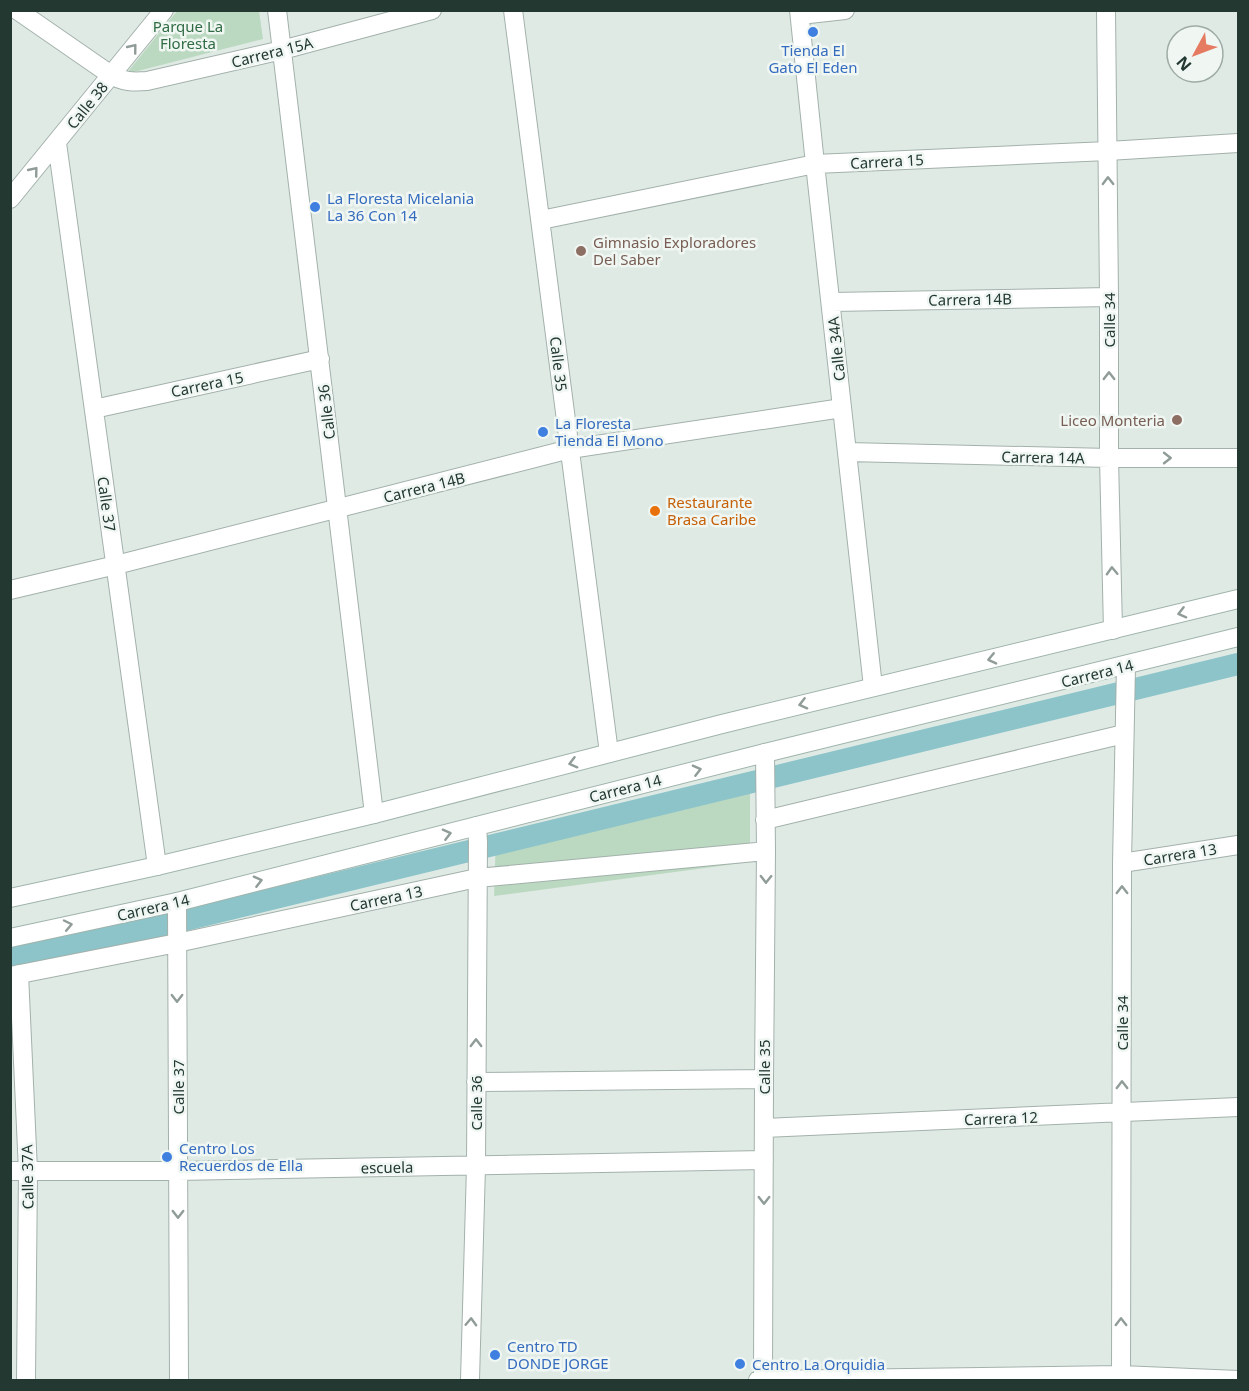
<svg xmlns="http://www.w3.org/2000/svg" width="1249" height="1391" font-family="'Noto Sans',sans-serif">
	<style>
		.green { fill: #bbd9c1 }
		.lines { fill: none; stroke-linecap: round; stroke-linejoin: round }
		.canal { stroke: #8cc4ca; stroke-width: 22 }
		.street-casing { stroke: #a3b1ab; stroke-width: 20 }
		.secondary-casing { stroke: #a0b4ac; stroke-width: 20 }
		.street { stroke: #fff; stroke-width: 18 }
		.secondary { stroke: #fff; stroke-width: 18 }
		.oneway { stroke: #909c98 }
		.shop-dot { fill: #3f7fe0; stroke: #f0f7f3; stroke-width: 2 }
		.education-dot { fill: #8d6e63; stroke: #f0f7f3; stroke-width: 2 }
		.food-dot { fill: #e8710a; stroke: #f0f7f3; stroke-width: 2 }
		.labels { text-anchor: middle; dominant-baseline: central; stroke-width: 5; stroke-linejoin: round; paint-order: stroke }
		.park-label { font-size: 15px; fill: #306b44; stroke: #f0f7f3 }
		.shop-label { font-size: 15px; fill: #366cbe; stroke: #f0f7f3; text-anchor: start }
		.street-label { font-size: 15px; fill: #223831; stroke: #f0f7f3 }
		.education-label { font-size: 15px; fill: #785e54; stroke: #f0f7f3; text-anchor: start }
		.food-label { font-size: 15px; fill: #c56008; stroke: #f0f7f3; text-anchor: start }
	</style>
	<rect width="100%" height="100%" fill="#e0eae5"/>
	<path class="green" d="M177,11H259L263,39L126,74Z
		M750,775V862L494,896L496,836Z"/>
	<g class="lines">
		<path class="canal" d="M10,958L152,928L1238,664"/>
		<g class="street-casing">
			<path id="street" d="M17,10L111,75C123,82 133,82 147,81L282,50L432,10
				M277,10L374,814
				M513,10L609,753
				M799,10L815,164L873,687
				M1106,10L1109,297V458L1113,630
				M800,15L845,10
				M57,143L157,866
				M10,199L164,10
				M541,220L815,164L1108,151L1238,143
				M831,302L1109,297
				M94,409L320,359
				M847,452L1109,458H1238
				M10,590L116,565L570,449L842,408
				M765,820L1124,734
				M1122,863L1238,845
				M177,902L179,1380
				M19,974L28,1171L26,1380
				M10,976L177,943L477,878L766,851
				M476,1082L764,1079
				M764,1128L1238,1107
				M10,1171H178L764,1160
				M470,1380L476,1166L478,842L477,826
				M758,1380L1121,1375L1238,1380
				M763,1380L764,1079L766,851L765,753
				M1121,1380L1122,863L1126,666"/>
		</g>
		<g class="secondary-casing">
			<path id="secondary" d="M10,898L157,866L374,814L722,724L1238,599
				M10,938L177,902L765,753L1238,637"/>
		</g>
		<use href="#street" class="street"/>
		<use href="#secondary" class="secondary"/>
	</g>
	<defs><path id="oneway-chevron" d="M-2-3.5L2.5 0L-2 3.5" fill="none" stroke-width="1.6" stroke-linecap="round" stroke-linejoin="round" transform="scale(1.5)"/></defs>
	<g class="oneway">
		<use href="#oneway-chevron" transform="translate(133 48) rotate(-51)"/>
		<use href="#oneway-chevron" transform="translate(34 171) rotate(-51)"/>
		<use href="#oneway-chevron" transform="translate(1108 181) rotate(-91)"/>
		<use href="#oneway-chevron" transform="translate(1109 376) rotate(-90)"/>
		<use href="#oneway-chevron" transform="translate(1167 458)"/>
		<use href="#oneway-chevron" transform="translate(1112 571) rotate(-92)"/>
		<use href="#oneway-chevron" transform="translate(1182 613) rotate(166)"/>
		<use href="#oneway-chevron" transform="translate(992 659) rotate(167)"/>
		<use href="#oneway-chevron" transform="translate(803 704) rotate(166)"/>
		<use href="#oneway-chevron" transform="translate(573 763) rotate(165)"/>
		<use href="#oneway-chevron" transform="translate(697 770) rotate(-14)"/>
		<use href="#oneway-chevron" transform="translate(447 834) rotate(-14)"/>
		<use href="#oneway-chevron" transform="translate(766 879) rotate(91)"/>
		<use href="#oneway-chevron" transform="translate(258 881) rotate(-14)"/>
		<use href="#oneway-chevron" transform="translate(1122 890) rotate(-90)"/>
		<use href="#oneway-chevron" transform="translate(68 925) rotate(-12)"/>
		<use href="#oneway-chevron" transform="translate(177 998) rotate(90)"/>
		<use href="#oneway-chevron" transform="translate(476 1043) rotate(-90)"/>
		<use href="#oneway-chevron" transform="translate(1122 1085) rotate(-90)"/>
		<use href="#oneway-chevron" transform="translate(764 1200) rotate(90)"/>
		<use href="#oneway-chevron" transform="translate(178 1214) rotate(90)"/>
		<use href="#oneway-chevron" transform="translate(471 1322) rotate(-88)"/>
		<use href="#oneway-chevron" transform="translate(1121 1322) rotate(-90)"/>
	</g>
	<g class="shop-dot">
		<circle cx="813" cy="32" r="6"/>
		<circle cx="315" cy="207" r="6"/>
		<circle cx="543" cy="432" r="6"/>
		<circle cx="167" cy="1157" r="6"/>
		<circle cx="495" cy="1355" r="6"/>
		<circle cx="740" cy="1364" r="6"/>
	</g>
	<g class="education-dot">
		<circle cx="581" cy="251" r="6"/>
		<circle cx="1177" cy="420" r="6"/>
	</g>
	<circle class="food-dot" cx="655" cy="511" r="6"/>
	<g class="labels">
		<g class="park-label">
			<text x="188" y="26">Parque La<tspan x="188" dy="17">Floresta</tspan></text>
		</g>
		<g class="shop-label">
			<text x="813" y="50" text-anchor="middle">Tienda El<tspan x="813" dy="17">Gato El Eden</tspan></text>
			<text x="327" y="198">La Floresta Micelania<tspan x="327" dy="17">La 36 Con 14</tspan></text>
			<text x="555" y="423">La Floresta<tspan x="555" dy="17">Tienda El Mono</tspan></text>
			<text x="179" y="1148">Centro Los<tspan x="179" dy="17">Recuerdos de Ella</tspan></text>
			<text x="507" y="1346">Centro TD<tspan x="507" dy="17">DONDE JORGE</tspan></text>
			<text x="752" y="1364">Centro La Orquidia</text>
		</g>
		<g class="street-label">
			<text transform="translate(272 52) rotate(-14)">Carrera 15A</text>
			<text transform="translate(87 105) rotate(-51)">Calle 38</text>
			<text transform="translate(887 161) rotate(-3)">Carrera 15</text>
			<text transform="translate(970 299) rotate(-1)">Carrera 14B</text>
			<text transform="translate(1109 320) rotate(-90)">Calle 34</text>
			<text transform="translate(836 349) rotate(-96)">Calle 34A</text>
			<text transform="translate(559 364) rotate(83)">Calle 35</text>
			<text transform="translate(207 384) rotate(-12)">Carrera 15</text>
			<text transform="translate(326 412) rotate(-97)">Calle 36</text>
			<text transform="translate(1043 457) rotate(1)">Carrera 14A</text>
			<text transform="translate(424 487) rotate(-14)">Carrera 14B</text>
			<text transform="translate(107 504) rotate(82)">Calle 37</text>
			<text transform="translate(1097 673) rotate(-14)">Carrera 14</text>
			<text transform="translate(625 788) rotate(-14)">Carrera 14</text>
			<text transform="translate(1180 854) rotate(-9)">Carrera 13</text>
			<text transform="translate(386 898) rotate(-12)">Carrera 13</text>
			<text transform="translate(153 907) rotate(-13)">Carrera 14</text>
			<text transform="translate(1122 1023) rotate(-90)">Calle 34</text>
			<text transform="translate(764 1067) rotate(-90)">Calle 35</text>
			<text transform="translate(178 1087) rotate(-90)">Calle 37</text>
			<text transform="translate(476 1103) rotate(-90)">Calle 36</text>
			<text transform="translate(1001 1118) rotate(-2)">Carrera 12</text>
			<text transform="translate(387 1167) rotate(-1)">escuela</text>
			<text transform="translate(27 1177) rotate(-91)">Calle 37A</text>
		</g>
		<g class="education-label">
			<text x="593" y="242">Gimnasio Exploradores<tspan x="593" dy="17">Del Saber</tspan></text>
			<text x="1165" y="420" text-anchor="end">Liceo Monteria</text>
		</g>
		<g class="food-label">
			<text x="667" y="502">Restaurante<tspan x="667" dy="17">Brasa Caribe</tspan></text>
		</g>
	</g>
	<rect width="1249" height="1391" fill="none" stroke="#223831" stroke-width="24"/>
	<g transform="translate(1195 54) rotate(229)"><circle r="28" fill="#f0f7f3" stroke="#9eaba5" stroke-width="1.5"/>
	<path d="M0-4.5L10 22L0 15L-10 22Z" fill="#e57c62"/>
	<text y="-9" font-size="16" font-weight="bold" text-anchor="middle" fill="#223831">N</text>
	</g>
</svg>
